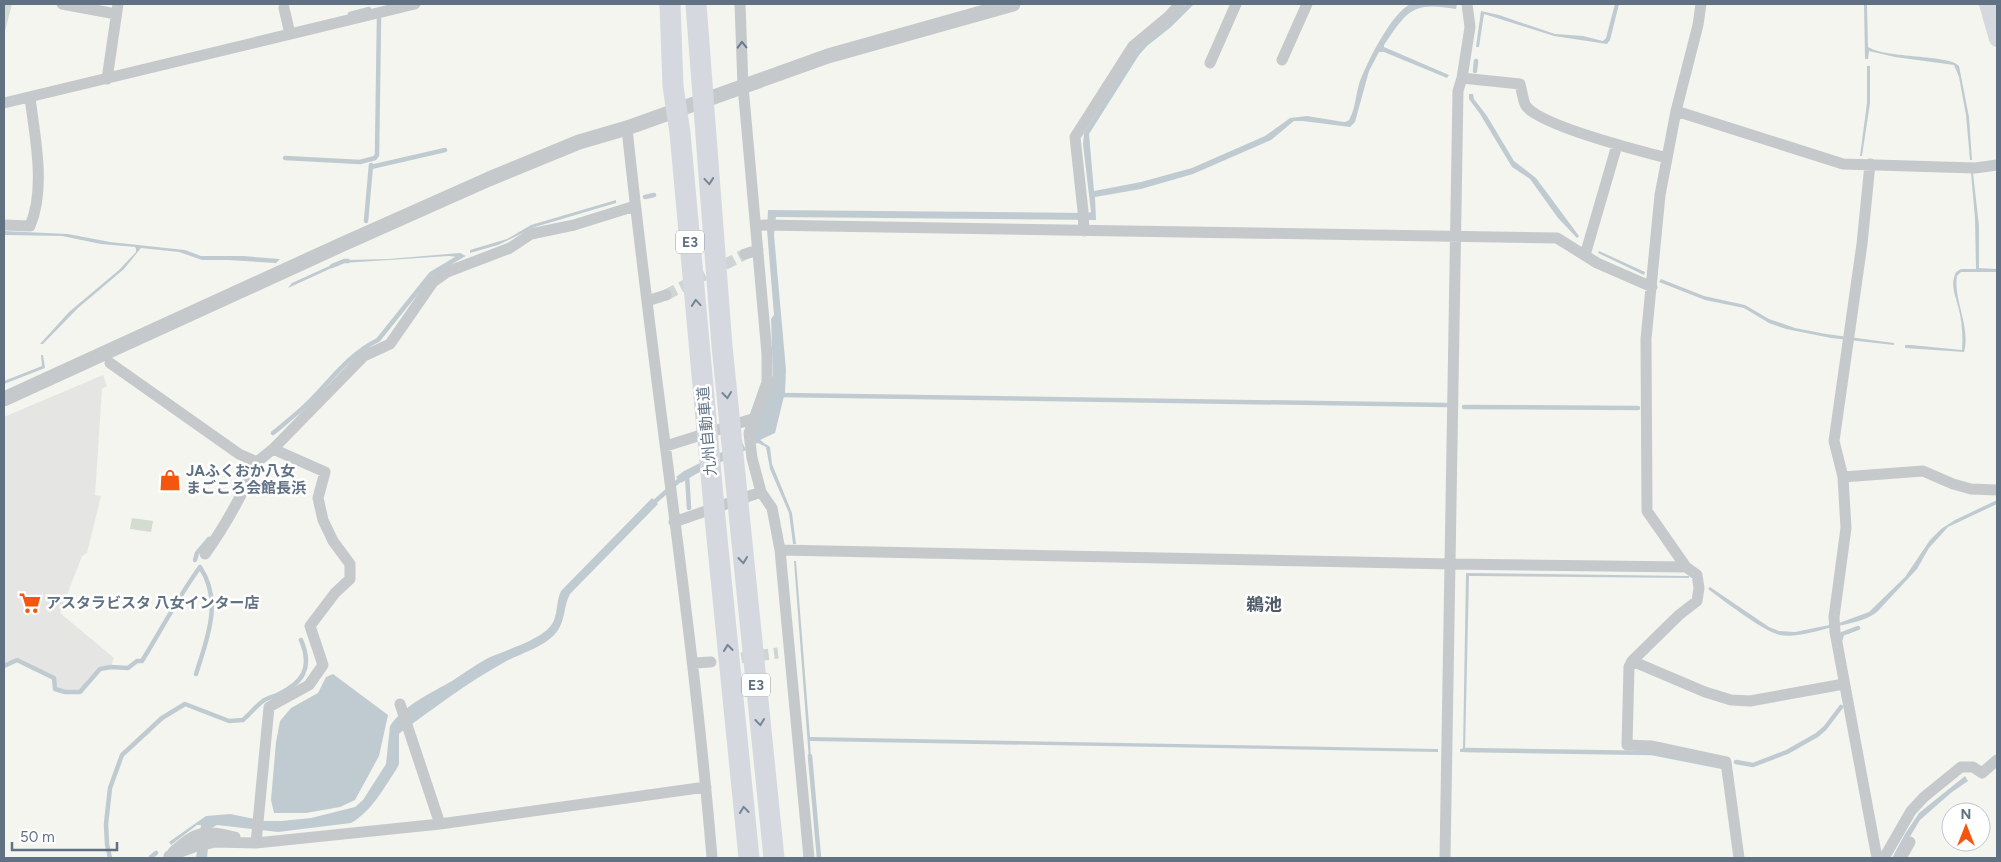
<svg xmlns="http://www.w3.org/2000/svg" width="2001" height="862" font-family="Figtree,'Noto Sans JP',sans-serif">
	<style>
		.built { fill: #e5e6e3 }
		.green { fill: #d4dcd0 }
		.water { fill: #c0cbd1 }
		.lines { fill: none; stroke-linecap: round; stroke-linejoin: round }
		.stream { stroke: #c0cbd1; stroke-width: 4.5 }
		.minor-tunnel { stroke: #cfd4d4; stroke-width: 11; stroke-dasharray: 11 5.5; stroke-linecap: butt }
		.minor { stroke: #c6c9cc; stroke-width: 11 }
		.tertiary { stroke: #c6c9cc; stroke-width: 15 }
		.secondary { stroke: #d5d9df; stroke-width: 16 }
		.motorway { stroke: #d5d9df; stroke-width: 21 }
		.oneway { stroke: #6a7a8b }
		.oneway2 { stroke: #778696 }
		.labels { text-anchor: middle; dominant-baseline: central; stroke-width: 5; stroke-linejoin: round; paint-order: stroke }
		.shield { fill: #fff; stroke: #909ca9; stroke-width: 1 }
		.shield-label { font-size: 14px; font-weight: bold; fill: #607184 }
		.street-label { font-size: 15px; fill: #607184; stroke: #fff }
		.poi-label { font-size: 15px; font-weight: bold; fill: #607184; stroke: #fff; text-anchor: start }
		.quarter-label { font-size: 18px; font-weight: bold; fill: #4f5b68; stroke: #fff }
	</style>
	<rect width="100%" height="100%" fill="#f4f5ef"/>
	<path class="built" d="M103,375L107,386L102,389L95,495L101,496L87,553L82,556L60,613L114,658L111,666L100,667L79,691H67L56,688V677L18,659L4,664V417Z"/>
	<path class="green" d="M4,4H12L4,35Z
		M132,518L153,521L151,532L130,529Z"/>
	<path class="water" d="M1187,4H1194L1171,27L1147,46L1139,55L1089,134L1094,191L1141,182L1192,168L1265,136L1290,118L1307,116L1344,122C1348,121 1349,121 1350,118C1355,109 1356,94 1359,84C1365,66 1392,11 1411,4C1421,1 1446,3 1457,4L1456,9C1412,1 1407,11 1384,45V47L1449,75L1447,78L1384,52H1379L1369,71L1355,122L1350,127L1303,121H1294L1271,140L1193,174L1141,189L1095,197L1096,220L776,217L774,235L786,370L785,392L775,433L760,440L770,447L772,464L792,513L796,544H793L789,513L770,469L766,447L758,443L755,444L754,432L773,375L771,319L774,315L767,230L768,210L1088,213L1091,212L1083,144L1084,133L1135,52L1145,42L1168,24Z
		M1615,4H1619L1610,40L1607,44L1554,36L1484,14L1479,47H1476L1481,11L1499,15L1555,34L1583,36L1603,41L1606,38Z
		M1864,4H1867L1868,47C1887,59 1949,54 1959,66L1969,117L1972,160H1970L1966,115L1959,77L1954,65L1895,57L1869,51L1868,59H1865Z
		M1867,66H1870V103L1862,156H1860L1867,103Z
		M1469,94H1473L1474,99L1487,116L1514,161L1536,178L1579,236L1577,238L1558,218L1530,179L1512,167L1480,114L1469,99Z
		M1971,173H1973L1979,226V268L1997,269V272H1961L1957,276C1953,299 1971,327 1964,352L1905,348V345H1911L1962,350C1963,336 1962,320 1958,306C1955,294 1950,285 1956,272L1961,269H1976L1975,218Z
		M616,200V203L535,227L498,245L470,253V250L507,239L531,225Z
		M4,231L68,234L110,242L185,250L201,256H243L280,259L276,263L228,260H202L179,252L141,248L124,269L78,308L43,344H40L69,312L119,270L136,252V249L135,247L101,244L62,236L4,235Z
		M1599,251L1645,272L1644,275L1598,253Z
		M460,253L466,256L460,259L458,257L449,256L343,263V260L388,259Z
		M336,263V266L288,288L292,283Z
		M1661,279L1704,296L1745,305L1769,319L1795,328L1826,334L1894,343V345L1831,338L1786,329L1769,323L1744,308L1705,300L1659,282Z
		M41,355H43L45,368L4,384V381L42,366Z
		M742,442L746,450L696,474L681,483L676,477L684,471Z
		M652,498L658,504L570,594C564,605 565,620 558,630C547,647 520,653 503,663C467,683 434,708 401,732L399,734V764L396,770C383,789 372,811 351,823L278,832L217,825L210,829L207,858H196L201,825H197L171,845L169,842L206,816L230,814L264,821H281L311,818L355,807L363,800L386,764L390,726C404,705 431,693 452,681C464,673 475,665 488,658C505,650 542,640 552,624C558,615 556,601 561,591Z
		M1997,500V504L1948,527L1929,548L1917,569L1877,612C1866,621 1847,624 1833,627C1817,631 1796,638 1780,635C1764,632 1723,600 1708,589L1710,587L1769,627L1779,631L1795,632L1839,623L1869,612L1905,577L1930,540L1941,529L1955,520Z
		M794,561H796L810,737L1438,749V752L810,741L811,760H809Z
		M1466,573L1689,576V578L1469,576L1465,752H1460V749H1463Z
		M333,674L388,715L379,756L355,800L340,807L306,813H274L271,800L276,742L280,721L291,708L318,693L326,677Z
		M1965,776L1968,781L1952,792L1920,820L1897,858H1892L1905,834L1919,813Z"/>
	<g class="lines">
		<path class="stream" d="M350,14L369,9
			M1475,71L1476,61
			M285,158L360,162L375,158L377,155L379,18
			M371,167L445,150
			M645,197L654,195
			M366,221L371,165
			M332,266L344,261H348
			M780,395L1446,405
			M1464,407L1638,408
			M273,433C285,423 298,413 309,402C331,380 349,354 378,340L431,274L461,256
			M687,475L689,508
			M651,505L683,477
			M195,560L197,553L209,539
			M1840,641L1842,634L1858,628
			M4,666L17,660L54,678L55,689L65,692H80L100,669L111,667L128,668L137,661H142C162,629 178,597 200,567C223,601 207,639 196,674
			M1464,750L1652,753L1723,767
			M810,756L819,858
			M1736,762L1753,765L1787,752L1817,735L1825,728L1841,707
			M151,857L156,853
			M110,858L107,844L106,824L110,788L122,755L162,718L185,704L229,721L243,720C250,714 256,706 263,701C267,698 272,697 277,695C303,683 313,668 301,640"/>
		<path class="minor-tunnel" d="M666,295L745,254
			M725,660L778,653"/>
		<path class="minor" d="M62,4L116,14
			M740,4L743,86L767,354V382L749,433L752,458L761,492L772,508L780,550L809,858
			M1701,4L1698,25L1676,111L1660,195L1646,339L1647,511L1686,567L1697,575L1699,588L1697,601L1679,615L1632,661L1705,692L1731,700L1750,701L1844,684
			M284,8L290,34
			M1282,60L1307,4
			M1210,63L1236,4
			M1462,78L1520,84C1522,91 1523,101 1526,106C1541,126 1640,151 1667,158
			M107,79L118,4
			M4,103L415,4
			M1676,111L1843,164L1975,168L1997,165
			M627,128C652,372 692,614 712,858
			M1870,164L1862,244L1834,441L1843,477L1846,528L1834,617L1835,632L1877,858
			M4,225L30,226C46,189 35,137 30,98
			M756,225L1557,238L1597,263L1652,287
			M1084,231L1083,211L1075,137L1133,46L1168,17L1180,4
			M745,254L758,250
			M1585,255L1617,145
			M647,301L666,295
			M110,363L239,454L257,462L273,449
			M666,446L752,419
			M1843,477L1923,471L1953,484L1971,489L1997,490
			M674,522L761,492
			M780,550L1451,564L1686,567
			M205,554C226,525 242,495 257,462
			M1632,661L1629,667L1627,745L1651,746L1726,762L1739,858
			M693,663L711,662
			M400,704L440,824
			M256,843L269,707L309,685L323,665L310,626L335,593L350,579V564L333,541L323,520L318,498L325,472L273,449L364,356L390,344L433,282L447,272L510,248L531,234L574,225L635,206
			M173,852C198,830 203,830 235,837
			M170,858L169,856L194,847L216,842L256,843L440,824L706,787
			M1445,858L1458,91L1462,78L1470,27L1467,4
			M1884,858L1911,811L1924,797L1961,767H1973L1982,773L1997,760
			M1901,858L1910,842"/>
		<path class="tertiary" d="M4,399L343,244L489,179L579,142L627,128L828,56L1013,4"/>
		<path class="secondary" d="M1987,4L1997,39"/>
		<path class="motorway" d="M670,4L673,86L680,133L715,518L749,858
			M696,4L722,346L774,858"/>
	</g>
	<defs><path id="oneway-chevron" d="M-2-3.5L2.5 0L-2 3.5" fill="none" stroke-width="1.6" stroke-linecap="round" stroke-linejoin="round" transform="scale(1.25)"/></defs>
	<use class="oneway" href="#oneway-chevron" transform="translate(742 45) rotate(-92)"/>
	<g class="oneway2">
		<use href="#oneway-chevron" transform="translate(709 181) rotate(85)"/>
		<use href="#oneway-chevron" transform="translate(696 303) rotate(-95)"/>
		<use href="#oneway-chevron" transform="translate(727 395) rotate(84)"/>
		<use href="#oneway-chevron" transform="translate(743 560) rotate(84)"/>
		<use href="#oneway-chevron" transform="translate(728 648) rotate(-96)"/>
		<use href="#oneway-chevron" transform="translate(760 722) rotate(84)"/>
		<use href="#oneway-chevron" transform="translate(744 810) rotate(-96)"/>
	</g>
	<defs>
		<g id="shop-bare" transform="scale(1.725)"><path d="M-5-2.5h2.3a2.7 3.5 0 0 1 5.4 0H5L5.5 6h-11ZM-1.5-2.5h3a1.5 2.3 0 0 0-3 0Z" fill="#f6550e" stroke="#fff" stroke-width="2.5" paint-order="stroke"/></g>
		<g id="supermarket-bare" transform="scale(1.725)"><path d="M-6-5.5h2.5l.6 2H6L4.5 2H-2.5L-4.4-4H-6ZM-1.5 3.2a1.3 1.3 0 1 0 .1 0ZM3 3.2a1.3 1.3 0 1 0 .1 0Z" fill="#f6550e" stroke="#fff" stroke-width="2.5" paint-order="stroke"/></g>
	</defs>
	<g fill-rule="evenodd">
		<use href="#shop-bare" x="170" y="480"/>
		<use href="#supermarket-bare" x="30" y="603"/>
	</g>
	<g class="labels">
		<g class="shield">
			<rect x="676" y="230.5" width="28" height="23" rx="4"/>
			<rect x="742" y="673.5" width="28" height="23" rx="4"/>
		</g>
		<g class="shield-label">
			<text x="690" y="242">E3</text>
			<text x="756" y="685">E3</text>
		</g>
		<g class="street-label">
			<text transform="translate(707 431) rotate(-95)">九州自動車道</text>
		</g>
		<g class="poi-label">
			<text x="186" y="471">JAふくおか八女<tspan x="186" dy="17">まごころ会館長浜</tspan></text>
			<text x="46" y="603">アスタラビスタ 八女インター店</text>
		</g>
		<g class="quarter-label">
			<text x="1264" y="605">鵜池</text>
		</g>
	</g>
	<rect width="2001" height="862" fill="none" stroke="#607184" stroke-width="10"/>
	<g transform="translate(1966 827)"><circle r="24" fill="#ffffff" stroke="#bfc6ce"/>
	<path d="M0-4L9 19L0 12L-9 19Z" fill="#f6550e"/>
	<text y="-8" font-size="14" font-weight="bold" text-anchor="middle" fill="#607184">N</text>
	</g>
	<path d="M12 842v8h105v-8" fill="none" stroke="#607184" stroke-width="2.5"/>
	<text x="20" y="842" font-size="15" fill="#607184" stroke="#ffffff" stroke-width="4" paint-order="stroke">50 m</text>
</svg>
